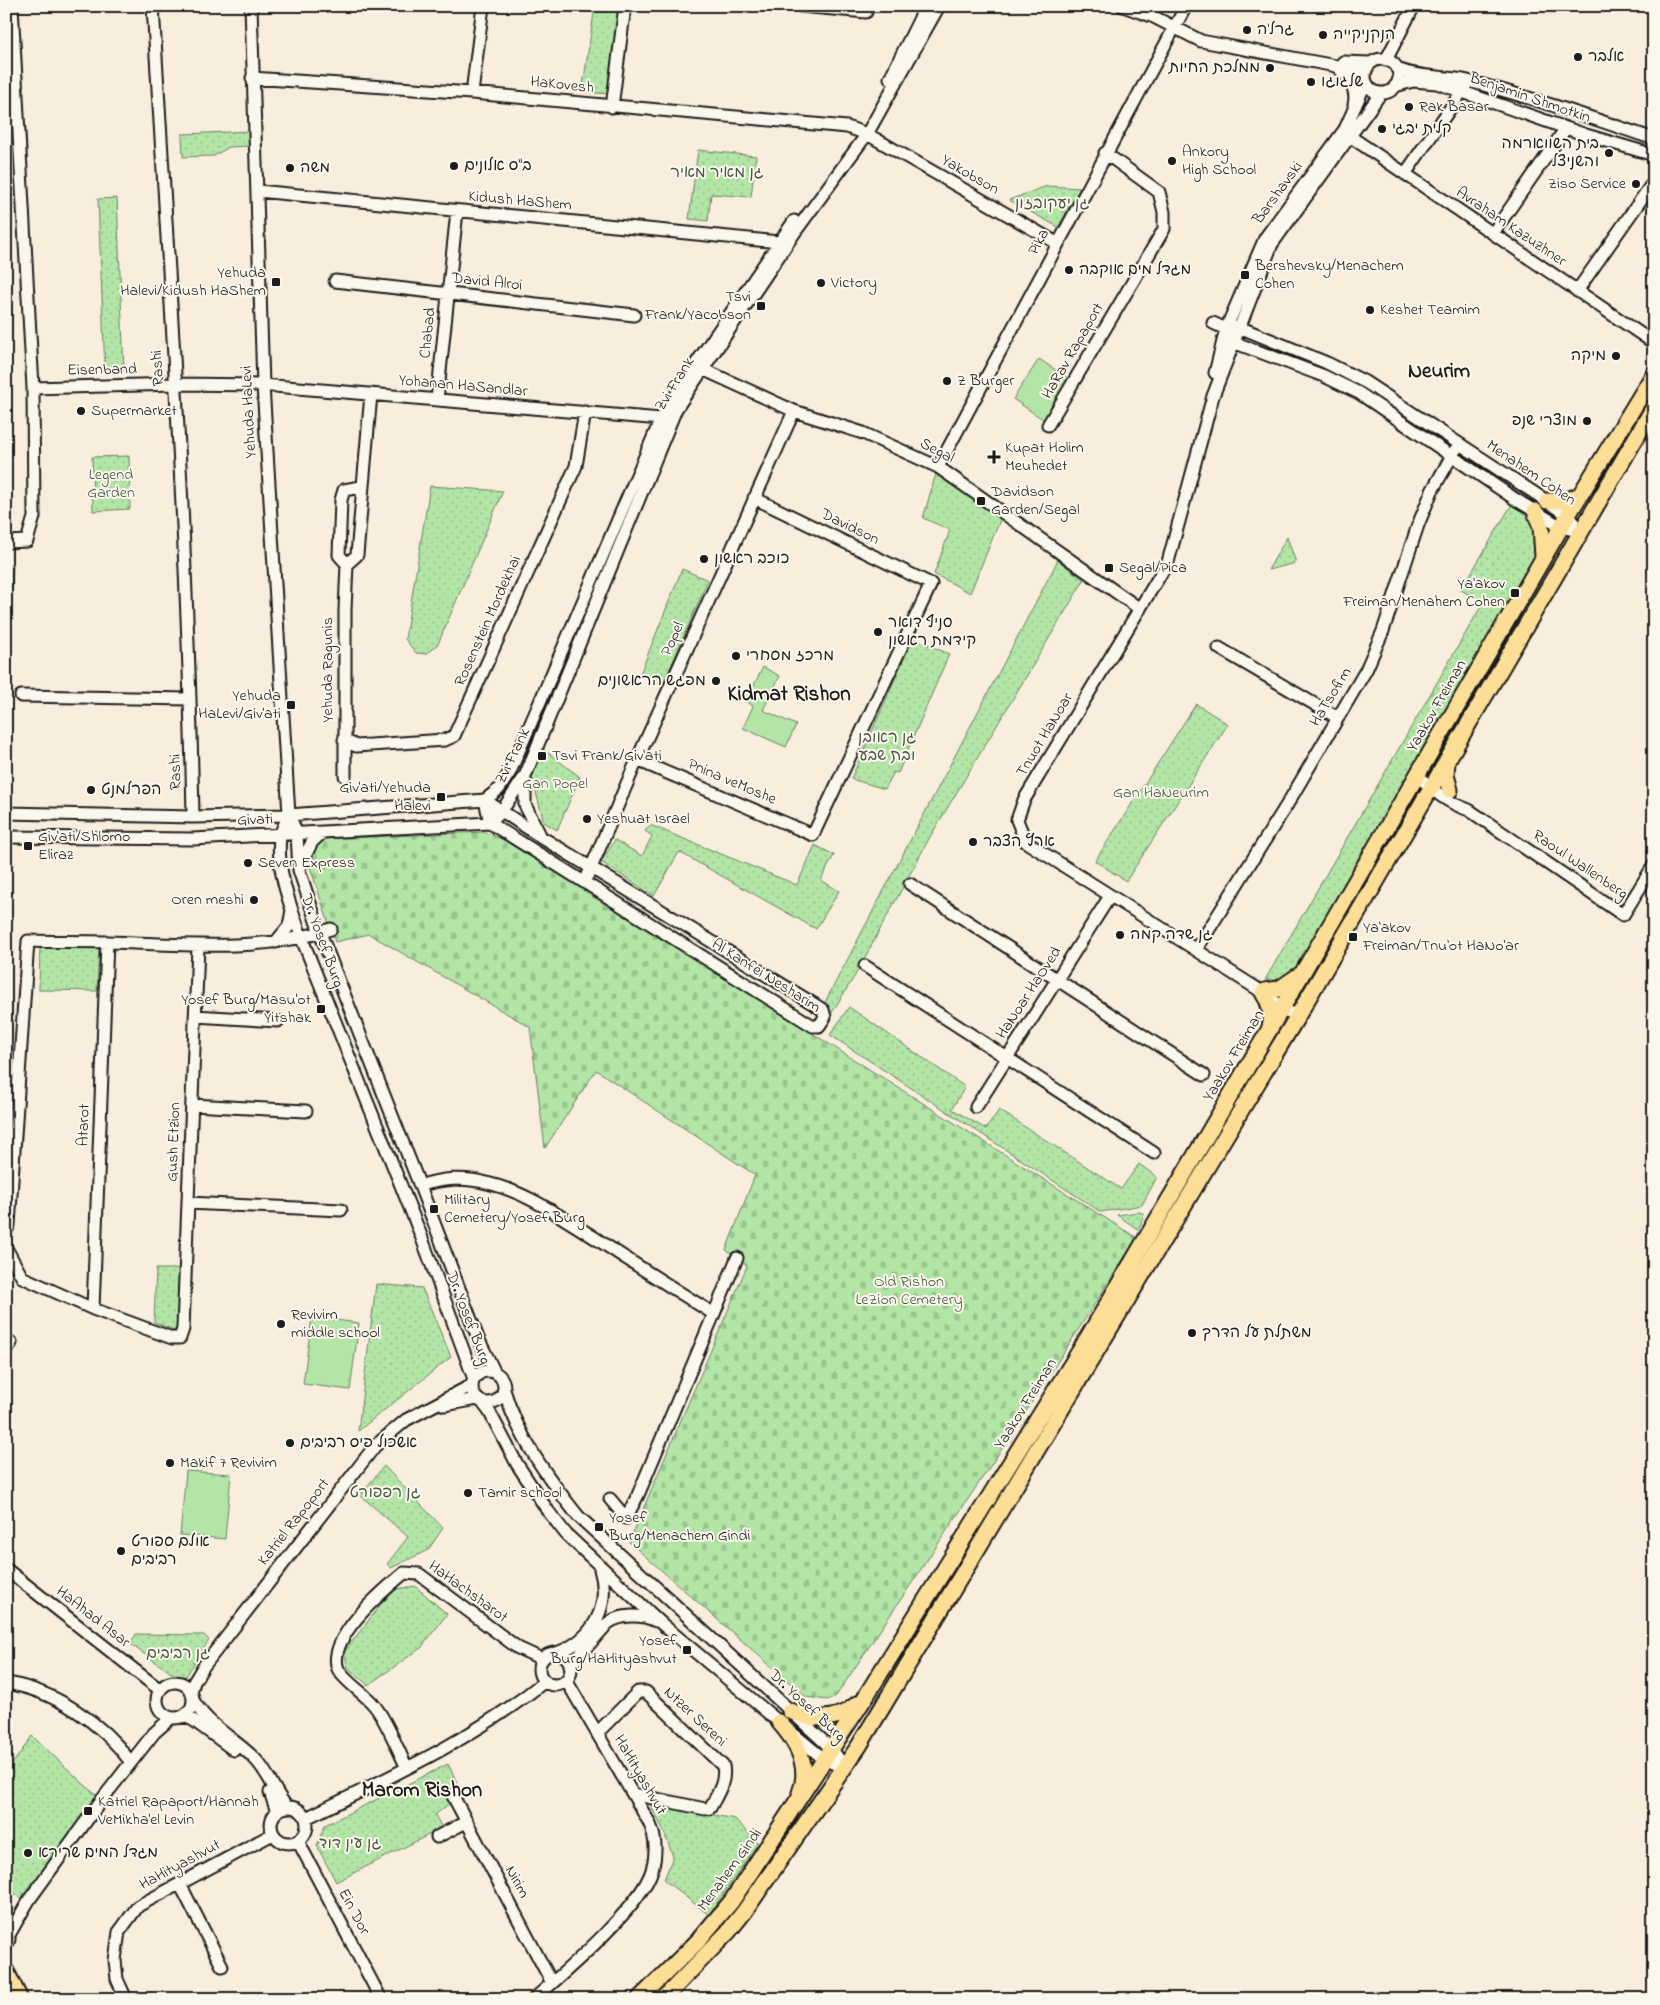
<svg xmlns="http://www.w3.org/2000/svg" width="1660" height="2005" font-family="'Indie Flower','Playpen Sans Hebrew',sans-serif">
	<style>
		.cemetery { fill: url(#cemetery-stones); stroke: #678061 }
		.park { fill: url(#park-dots); stroke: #678061 }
		.garden { fill: #b2e5a6; stroke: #678061 }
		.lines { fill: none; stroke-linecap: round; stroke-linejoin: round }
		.minor-casing { stroke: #1c1c1c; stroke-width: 15 }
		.major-casing { stroke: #1c1c1c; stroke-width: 19 }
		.minor { stroke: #fbf7ec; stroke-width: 11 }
		.major { stroke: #fdde96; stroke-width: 15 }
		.poi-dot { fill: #1c1c1c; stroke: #fbf7ec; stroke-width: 2 }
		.labels { text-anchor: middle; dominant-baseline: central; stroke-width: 4; stroke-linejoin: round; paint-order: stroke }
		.poi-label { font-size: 16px; fill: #1c1c1c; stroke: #fbf7ec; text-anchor: start }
		.street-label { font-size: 16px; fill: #1c1c1c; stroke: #fbf7ec }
		.park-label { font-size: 16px; fill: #495845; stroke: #fbf7ec }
		.district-label { font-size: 21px; font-weight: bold; fill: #1c1c1c; stroke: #fbf7ec }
	</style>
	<defs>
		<pattern id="cemetery-stones" width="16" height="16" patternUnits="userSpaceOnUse" patternTransform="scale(1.25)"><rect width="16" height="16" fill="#b2e5a6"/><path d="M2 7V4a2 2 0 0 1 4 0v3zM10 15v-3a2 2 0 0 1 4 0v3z" fill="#98c48e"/></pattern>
		<pattern id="park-dots" width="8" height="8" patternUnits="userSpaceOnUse" patternTransform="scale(1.25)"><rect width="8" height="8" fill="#b2e5a6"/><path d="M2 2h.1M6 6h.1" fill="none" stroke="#98c48e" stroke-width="1.8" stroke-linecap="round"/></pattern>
	</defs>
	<rect width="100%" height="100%" fill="#f9eedd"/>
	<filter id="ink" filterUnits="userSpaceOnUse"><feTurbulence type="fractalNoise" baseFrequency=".02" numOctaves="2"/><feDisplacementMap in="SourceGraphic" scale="10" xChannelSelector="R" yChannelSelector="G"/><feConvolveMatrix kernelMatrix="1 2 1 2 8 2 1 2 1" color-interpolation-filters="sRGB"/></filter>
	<g filter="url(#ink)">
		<path class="cemetery" d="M484,832L507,841L1137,1238L1003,1447L836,1696L827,1700L806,1697L629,1542L747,1266L726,1250L755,1175L596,1070L545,1148L530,1027L369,934L335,942L309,864L314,849L323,839Z"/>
		<path class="park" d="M595,6L618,8L610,94L582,92Z
			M251,131L252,146L229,147L214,156L183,157L182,134Z
			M698,150L756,156L751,197L711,194L708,221L689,219Z
			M1047,186L1080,188L1058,227L1009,200Z
			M117,198L124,371L105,372L98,199Z
			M129,456L130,509L93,511L92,457Z
			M938,467L1003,513L970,593L934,574L950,530L923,518Z
			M430,486L503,491L438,644L426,654L416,653L405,639Z
			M1515,499L1561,527L1308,962L1283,980H1265L1483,603L1461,590Z
			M1287,537L1296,563L1268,570Z
			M1058,560L1084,580L930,837L856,974L831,1014L823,1006Z
			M682,569L708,580L663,685L640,674Z
			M913,638L949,654L898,773L894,772L885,789L851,779Z
			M1196,704L1228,724L1126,881L1095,861Z
			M543,749L580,777L557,830L544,822L532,778Z
			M650,825L797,885L815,845L834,855L821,880L839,891L816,929L679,852L654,896L601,862L615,840L642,856L652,836L645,831Z
			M40,945L99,946L97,991L39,990Z
			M849,1007L965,1087L952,1109L986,1129L999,1110L1121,1189L1139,1164L1157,1177L1142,1205L1101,1212L830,1035Z
			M1139,1212L1144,1214L1139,1230L1117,1215Z
			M156,1269H180L176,1331L154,1322Z
			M376,1284L422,1288L451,1357L358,1431Z
			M384,1466L443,1528L428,1550L391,1568L387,1564L408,1537L360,1495Z
			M415,1586L447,1614L421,1648L368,1685L348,1668L344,1652L382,1603L397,1589Z
			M136,1634L204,1635L209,1640L186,1676L177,1677L130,1644Z
			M32,1736L98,1797L22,1899L6,1886V1773Z
			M448,1764L459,1786L446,1793L450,1803L435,1815L442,1828L336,1882L317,1846L325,1825Z
			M649,1803L735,1819L758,1843L709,1915L664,1880L673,1856L662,1827Z"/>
		<path class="garden" d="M1039,359L1071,380L1044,420L1013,399Z
			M6,565H13L11,610H6Z
			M763,667L780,676L763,710L796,725L786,747L743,728L753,706L746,701Z
			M312,1317L359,1323L350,1390L303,1384Z
			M186,1471L231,1474L225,1539L180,1535Z"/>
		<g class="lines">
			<g class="minor-casing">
				<path id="minor" d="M153,6C169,276 188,547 193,817
					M251,6L263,385L289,815L297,834L299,870L320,933L420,1186L478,1338L495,1373
					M800,6L866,12
					M1123,6L1154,17L1201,41L1336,66L1365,75
					M1365 76a17 17 0 1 1 34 0a17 17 0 1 1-34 0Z
					M1386,60L1414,6
					M1343,62L1370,63
					M1337,67C1349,77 1358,89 1354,105
					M1397,69C1418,78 1445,76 1468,81C1531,97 1592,118 1654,139
					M252,78L472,93L847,127L867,134L1057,243
					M890,78L926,6
					M1395,86L1413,81L1437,83L1586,135L1654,155
					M472,93L483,6
					M612,107L625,6
					M1351,137L1654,343
					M1405,174L1465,87
					M258,191L779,242
					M1493,233L1566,128
					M335,281L634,315
					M1577,291L1654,181
					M1213,323L1226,329L1233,342L1324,376L1359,393L1515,499L1561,527L1582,532
					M1233,328L1239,327L1327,363L1365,382L1568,515L1573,521
					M698,367L794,411L863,433L938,467L1140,609
					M1215,373L1226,329L1265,238L1345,129L1366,82
					M33,388L175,384L263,385L661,419
					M437,400L457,211
					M1048,425L1164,229V212L1159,192L1105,153
					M938,467L1186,6
					M6,542L27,541L34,517L33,388L12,6
					M347,564L357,555L371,394
					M347,564L339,555L341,500L344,490L361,487
					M1219,648L1338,718
					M21,696L190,699
					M344,740L356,746L445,740L454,736L576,466L585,412
					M637,760L813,835L931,584L754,498
					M1417,774C1432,791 1448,803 1469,810L1623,915L1654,865
					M345,776V610L347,564
					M525,776V805L541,837
					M485,800L499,789L510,772L661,419L695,365L794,221
					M485,800L541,837L817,1006L823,1010L825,1017L819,1026H813L490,823Z
					M6,813L193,817L289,815L485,800
					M289,815C286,822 281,830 280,837C276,871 291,907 302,939L420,1233L474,1379
					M6,837L193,839L490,823L501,812L525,776L676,409L795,232L867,134L939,6
					M300,866L312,842L323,832
					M588,875L637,760L794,411
					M910,884L1204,1075
					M276,942L289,926L292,910
					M1196,950L1288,803L1366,670L1383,631L1418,525L1432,491L1458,445
					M865,966L1154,1153
					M1298,1015L1289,1012L1256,988L1026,842L1017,820L1024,800L1168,562L1213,396L1272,244L1381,93
					M195,1016L278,1021
					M192,1105L306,1111
					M976,1107L1110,896
					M420,1186C441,1178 466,1177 487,1183C527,1192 561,1217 595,1238C634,1264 674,1289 714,1314L638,1495L626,1518L610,1499
					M188,1203L341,1210
					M6,1231L9,1225L28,941C54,942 81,941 108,942C182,944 260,953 331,929
					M6,1248L22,1277L93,1309L172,1338H180L183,1329L198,946
					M93,1309L107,942
					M714,1314L737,1258
					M6,1340L11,1343L6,1349
					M472 1387a16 16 0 1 1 32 0a16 16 0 1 1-32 0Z
					M504,1390C518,1437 548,1478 578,1516L832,1749L845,1768
					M482,1402L489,1411L517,1464L548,1511L566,1534L662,1624L779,1722L825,1760L845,1768
					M444,1405L477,1399
					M6,1569L160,1690
					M557,1653C594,1639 611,1606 600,1569
					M539 1669a16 16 0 1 1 32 0a16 16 0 1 1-32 0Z
					M570,1666L608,1623C621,1614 642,1614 656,1621
					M157 1700a18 18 0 1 1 36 0a18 18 0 1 1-36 0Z
					M6,1683C54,1690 102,1723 130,1761
					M191,1692L194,1682L203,1667L375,1446L406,1420L472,1385
					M193,1700C207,1725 234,1738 255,1759C269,1773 274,1792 287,1807
					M184,1716L193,1720L234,1750
					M597,1733L638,1692H646L723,1766C726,1782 718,1793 710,1808L705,1809L633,1794
					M407,1768C398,1750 385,1717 373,1704C365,1694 343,1680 338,1669C326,1638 383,1591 404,1573L419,1574L518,1648L542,1659
					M270,1792L277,1812
					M453,1796L552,1983
					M271 1825a18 18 0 1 1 36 0a18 18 0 1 1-36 0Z
					M306,1818C388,1778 474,1739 545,1681
					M437,1837L466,1822
					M298,1841L381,1999
					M180,1884L222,1966
					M6,1940L29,1900L100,1802L154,1733L171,1718
					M126,1999L117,1979L115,1960L119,1932L138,1906L273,1834
					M534,1999C565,1972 641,1907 652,1870C657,1853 656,1837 649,1822L566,1680"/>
			</g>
			<g class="major-casing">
				<path id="major" d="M1547,501H1565L1580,495
					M1535,511L1541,527L1543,556
					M1447,762L1446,775L1450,790
					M1265,991L1279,989L1298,976
					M1263,993C1270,1002 1273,1016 1270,1027
					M790,1711C814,1721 837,1722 857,1704
					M779,1722C797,1742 811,1767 800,1793
					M6,1942L7,1939
					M6,1971L20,1999
					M639,1999L697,1942L731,1902L866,1696L1081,1349L1285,1003L1571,510L1654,374
					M663,1999L728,1932L744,1912L859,1746L1294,1022L1654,407"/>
			</g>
			<use href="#minor" class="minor"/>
			<use href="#major" class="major"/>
		</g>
	</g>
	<g class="poi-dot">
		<circle cx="1247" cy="30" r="5"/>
		<circle cx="1323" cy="35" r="5"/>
		<circle cx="1578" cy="57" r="5"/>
		<circle cx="1270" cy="68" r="5"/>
		<circle cx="1311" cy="82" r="5"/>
		<circle cx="1409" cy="107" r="5"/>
		<circle cx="1382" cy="129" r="5"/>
		<circle cx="1609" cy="153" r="5"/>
		<circle cx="1172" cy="161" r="5"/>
		<circle cx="454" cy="166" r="5"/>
		<circle cx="290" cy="168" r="5"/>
		<circle cx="1636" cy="184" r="5"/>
		<circle cx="1069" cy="270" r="5"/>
		<rect x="1240" y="270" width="10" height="10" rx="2.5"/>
		<rect x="271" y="277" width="10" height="10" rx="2.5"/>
		<circle cx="821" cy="283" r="5"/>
		<rect x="756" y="301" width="10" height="10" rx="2.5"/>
		<circle cx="1370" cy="310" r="5"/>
		<circle cx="1616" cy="356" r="5"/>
		<circle cx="947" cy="381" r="5"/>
		<circle cx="81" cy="411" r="5"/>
		<circle cx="1587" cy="421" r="5"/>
		<path d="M991.5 449.5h5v5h5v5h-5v5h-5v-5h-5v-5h5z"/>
		<rect x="976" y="496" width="10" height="10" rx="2.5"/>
		<circle cx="704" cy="559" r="5"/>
		<rect x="1104" y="563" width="10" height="10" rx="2.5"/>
		<rect x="1510" y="588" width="10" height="10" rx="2.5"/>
		<circle cx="878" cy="632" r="5"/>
		<circle cx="736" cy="656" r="5"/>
		<circle cx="716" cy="681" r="5"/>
		<rect x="286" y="700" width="10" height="10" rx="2.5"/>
		<rect x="537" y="751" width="10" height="10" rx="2.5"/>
		<circle cx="91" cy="790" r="5"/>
		<rect x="436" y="792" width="10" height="10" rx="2.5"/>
		<circle cx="587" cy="819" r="5"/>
		<circle cx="973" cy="842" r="5"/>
		<rect x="23" y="841" width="10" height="10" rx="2.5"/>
		<circle cx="248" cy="863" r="5"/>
		<circle cx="254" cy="900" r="5"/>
		<circle cx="1120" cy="935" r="5"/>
		<rect x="1348" y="932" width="10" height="10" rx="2.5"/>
		<rect x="316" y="1004" width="10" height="10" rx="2.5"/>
		<rect x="429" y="1204" width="10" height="10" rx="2.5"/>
		<circle cx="281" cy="1324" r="5"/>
		<circle cx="1192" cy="1333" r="5"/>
		<circle cx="290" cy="1443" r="5"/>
		<circle cx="170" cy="1463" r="5"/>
		<circle cx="468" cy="1493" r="5"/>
		<rect x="594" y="1522" width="10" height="10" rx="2.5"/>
		<circle cx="121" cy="1551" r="5"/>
		<rect x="682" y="1645" width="10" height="10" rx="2.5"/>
		<rect x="83" y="1806" width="10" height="10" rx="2.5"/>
		<circle cx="28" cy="1853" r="5"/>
	</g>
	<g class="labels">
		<g class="poi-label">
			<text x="1257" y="30">גרל'ה</text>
			<text x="1333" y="35">הנקניקייה</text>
			<text x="1588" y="57">אלבר</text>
			<text x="1260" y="68" text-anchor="end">ממלכת החיות</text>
			<text x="1321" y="82">שלגוגו</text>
			<text x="1419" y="107">Rak Basar</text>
			<text x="1392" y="129">קלית יבגי</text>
			<text x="1599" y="144" text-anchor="end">בית השווארמה<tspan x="1599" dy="18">והשניצל</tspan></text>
			<text x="1182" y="152">Ankory<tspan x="1182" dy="18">High School</tspan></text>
			<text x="464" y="166">ב"ס אלונים</text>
			<text x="300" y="168">משה</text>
			<text x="1626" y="184" text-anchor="end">Ziso Service</text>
			<text x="1255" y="266">Bershevsky/Menachem<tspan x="1255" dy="18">Cohen</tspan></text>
			<text x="1079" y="270">מגדל מים אוקבה</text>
			<text x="266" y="273" text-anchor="end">Yehuda<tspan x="266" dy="18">Halevi/Kidush HaShem</tspan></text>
			<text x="831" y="283">Victory</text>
			<text x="751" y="297" text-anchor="end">Tsvi<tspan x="751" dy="18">Frank/Yacobson</tspan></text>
			<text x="1380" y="310">Keshet Teamim</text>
			<text x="1606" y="356" text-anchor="end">מיקה</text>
			<text x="957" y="381">Z Burger</text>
			<text x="91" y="411">Supermarket</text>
			<text x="1577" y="421" text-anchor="end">מוצרי שנפ</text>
			<text x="1005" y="448">Kupat Holim<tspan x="1005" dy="18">Meuhedet</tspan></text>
			<text x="991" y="492">Davidson<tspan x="991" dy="18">Garden/Segal</tspan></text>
			<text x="714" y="559">כוכב ראשון</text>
			<text x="1119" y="568">Segal/Pica</text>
			<text x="1505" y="584" text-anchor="end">Ya'akov<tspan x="1505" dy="18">Freiman/Menahem Cohen</tspan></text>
			<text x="888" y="623">סניף דואר<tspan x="888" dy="18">קידמת ראשון</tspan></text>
			<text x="746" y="656">מרכז מסחרי</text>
			<text x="706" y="681" text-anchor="end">מפגש הראשונים</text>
			<text x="281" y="696" text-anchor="end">Yehuda<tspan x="281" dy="18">HaLevi/Giv'ati</tspan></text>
			<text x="552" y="756">Tsvi Frank/Giv'ati</text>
			<text x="431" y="788" text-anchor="end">Giv'ati/Yehuda<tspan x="431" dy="18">Halevi</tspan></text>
			<text x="101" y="790">הפרלמנט</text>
			<text x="597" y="819">Yeshuat Israel</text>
			<text x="38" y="837">Giv'ati/Shlomo<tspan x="38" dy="18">Eliraz</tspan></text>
			<text x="983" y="842">ארץ הצבר</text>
			<text x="258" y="863">Seven Express</text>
			<text x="244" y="900" text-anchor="end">Oren meshi</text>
			<text x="1363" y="928">Ya'akov<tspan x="1363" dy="18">Freiman/Tnu'ot HaNo'ar</tspan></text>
			<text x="1130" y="935">גן שדה קמה</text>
			<text x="311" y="1000" text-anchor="end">Yosef Burg/Masu'ot<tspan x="311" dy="18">Yitshak</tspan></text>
			<text x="444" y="1200">Military<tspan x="444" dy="18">Cemetery/Yosef Burg</tspan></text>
			<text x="291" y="1315">Revivim<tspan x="291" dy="18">middle school</tspan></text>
			<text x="1202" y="1333">משתלת על הדרך</text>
			<text x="300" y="1443">אשכול פיס רביבים</text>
			<text x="180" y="1463">Makif 7 Revivim</text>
			<text x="478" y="1493">Tamir school</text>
			<text x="609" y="1518">Yosef<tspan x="609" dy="18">Burg/Menachem Gindi</tspan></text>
			<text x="131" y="1542">אולם ספורט<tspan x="131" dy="18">רביבים</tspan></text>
			<text x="677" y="1641" text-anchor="end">Yosef<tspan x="677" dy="18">Burg/HaHityashvut</tspan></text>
			<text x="98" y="1802">Katriel Rapaport/Hannah<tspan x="98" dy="18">VeMikha'el Levin</tspan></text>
			<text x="38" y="1853">מגדל המים שרירא</text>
		</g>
		<g class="street-label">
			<text transform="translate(562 85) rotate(6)">HaKovesh</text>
			<text transform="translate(1530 98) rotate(19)">Benjamin Shmotkin</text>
			<text transform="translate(970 175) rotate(30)">Yakobson</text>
			<text transform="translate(1278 193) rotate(-54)">Barshavski</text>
			<text transform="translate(520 201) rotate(5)">Kidush HaShem</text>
			<text transform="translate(1511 227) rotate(34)">Avraham Kazuzhner</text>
			<text transform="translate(1039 242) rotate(-62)">Pika</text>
			<text transform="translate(487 282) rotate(6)">David Alroi</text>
			<text transform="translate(428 333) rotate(-84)">Chabad</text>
			<text transform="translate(1073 351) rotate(-60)">HaRav Rapaport</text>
			<text transform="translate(158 368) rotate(-93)">Rashi</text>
			<text transform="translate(102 370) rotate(-1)">Eisenband</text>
			<text transform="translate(675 384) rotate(-58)">Zvi Frank</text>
			<text transform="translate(463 386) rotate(5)">Yohanan HaSandlar</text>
			<text transform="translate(249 412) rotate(-93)">Yehuda HaLevi</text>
			<text transform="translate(937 451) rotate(28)">Segal</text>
			<text transform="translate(1531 473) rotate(34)">Menahem Cohen</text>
			<text transform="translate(850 527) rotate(26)">Davidson</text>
			<text transform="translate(488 621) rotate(-66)">Rosenstein Mordekhai</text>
			<text transform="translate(673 639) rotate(-66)">Popel</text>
			<text transform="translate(328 670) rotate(-90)">Yehuda Ragunis</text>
			<text transform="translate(1331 697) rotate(-59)">HaTsofim</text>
			<text transform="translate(1437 706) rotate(-60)">Yaakov Freiman</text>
			<text transform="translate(1045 735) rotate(-59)">Tnuot HaNoar</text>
			<text transform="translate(513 756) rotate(-64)">Zvi Frank</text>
			<text transform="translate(176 772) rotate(-91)">Rashi</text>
			<text transform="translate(732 782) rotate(23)">Pnina veMoshe</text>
			<text transform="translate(255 820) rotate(-2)">Givati</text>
			<text transform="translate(1580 865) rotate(34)">Raoul Wallenberg</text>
			<text transform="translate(322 941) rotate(70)">Dr. Yosef Burg</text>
			<text transform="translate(766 976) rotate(32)">Al Kanfei Nesharim</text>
			<text transform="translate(1029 993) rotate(-57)">HaNoar HaOved</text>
			<text transform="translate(1234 1056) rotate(-59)">Yaakov Freiman</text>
			<text transform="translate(84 1125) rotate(-88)">Atarot</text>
			<text transform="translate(174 1142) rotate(-88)">Gush Etzion</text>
			<text transform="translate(468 1318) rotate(69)">Dr. Yosef Burg</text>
			<text transform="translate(1026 1404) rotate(-58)">Yaakov Freiman</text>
			<text transform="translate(294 1522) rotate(-52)">Katriel Rapoport</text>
			<text transform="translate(468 1592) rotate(36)">HaHachsharot</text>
			<text transform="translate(93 1617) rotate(38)">HaAhad Asar</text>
			<text transform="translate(807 1706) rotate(43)">Dr. Yosef Burg</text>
			<text transform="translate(695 1717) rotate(43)">Ntzer Sereni</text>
			<text transform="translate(640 1775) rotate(60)">HaHityashvut</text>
			<text transform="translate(180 1865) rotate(-28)">HaHityashvut</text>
			<text transform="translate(730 1870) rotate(-54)">Menahem Gindi</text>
			<text transform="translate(517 1882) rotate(62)">Nirim</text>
			<text transform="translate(354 1912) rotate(62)">Ein Dor</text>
		</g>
		<g class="park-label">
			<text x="717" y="173">גן מאיר מאיר</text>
			<text x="1052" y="204">גן יעקובזון</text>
			<text x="111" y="475">Legend<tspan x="111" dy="18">Garden</tspan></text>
			<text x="887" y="738">גן ראובן<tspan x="887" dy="18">ובת שבע</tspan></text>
			<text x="555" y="784">Gan Popel</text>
			<text x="1161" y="793">Gan HaNeurim</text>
			<text x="909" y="1282">Old Rishon<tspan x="909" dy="18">LeZion Cemetery</tspan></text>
			<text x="385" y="1493">גן רפפורט</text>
			<text x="178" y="1654">גן רביבים</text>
			<text x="350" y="1844">גן עין דוד</text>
		</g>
		<g class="district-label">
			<text x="1439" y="372">Neurim</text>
			<text x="789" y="695">Kidmat Rishon</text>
			<text x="422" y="1791">Marom Rishon</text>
		</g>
	</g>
	<rect width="1660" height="2005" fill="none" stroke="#fbf7ec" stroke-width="25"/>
	<rect x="12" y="12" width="1635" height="1980" fill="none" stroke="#1c1c1c" stroke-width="2" filter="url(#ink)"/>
</svg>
